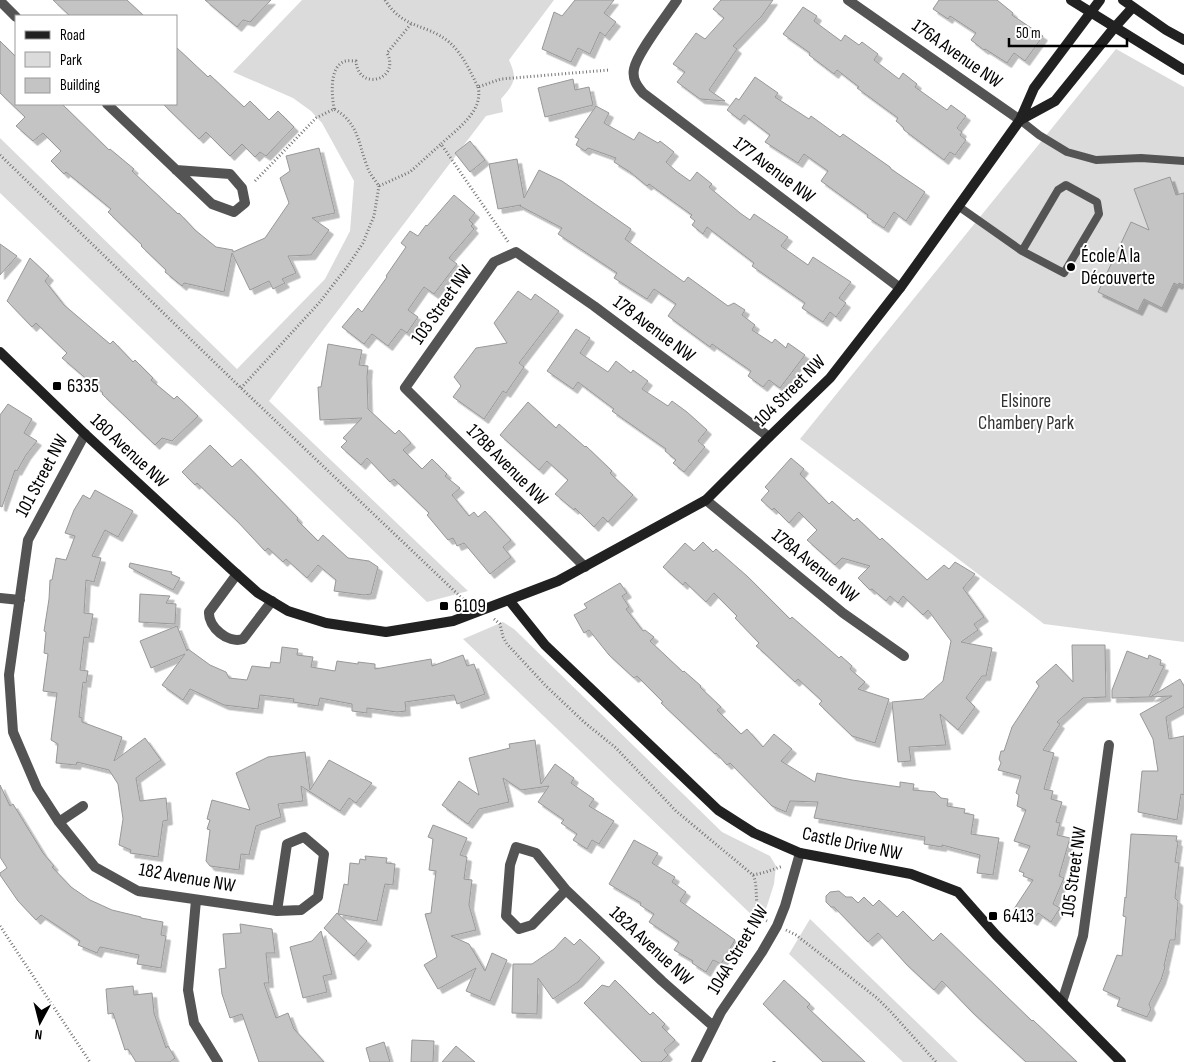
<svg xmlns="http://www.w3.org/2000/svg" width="1184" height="1062" font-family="'Sofia Sans Condensed',sans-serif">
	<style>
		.green { fill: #dbdbdb }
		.building { fill: #c4c4c4; stroke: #989898; filter: url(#shadow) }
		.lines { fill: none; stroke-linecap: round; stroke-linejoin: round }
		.path { stroke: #767676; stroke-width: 3; stroke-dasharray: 1 2.5; stroke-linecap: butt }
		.lane { stroke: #545454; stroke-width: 8 }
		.street { stroke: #545454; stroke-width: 10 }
		.secondary { stroke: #212121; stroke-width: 10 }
		.poi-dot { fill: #000; stroke: #fff; stroke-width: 2 }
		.labels { text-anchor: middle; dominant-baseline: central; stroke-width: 4; stroke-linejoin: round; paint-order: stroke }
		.street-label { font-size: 19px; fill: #000; stroke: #fff }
		.poi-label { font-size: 19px; fill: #000; stroke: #fff; text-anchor: start }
		.park-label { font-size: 19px; fill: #323232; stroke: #fff }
	</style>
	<defs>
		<filter id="shadow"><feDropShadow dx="4.5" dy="4.5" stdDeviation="0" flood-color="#0004"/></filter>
	</defs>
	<rect width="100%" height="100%" fill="#fff"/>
	<path class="green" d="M302,0H554L509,60C518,79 514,84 501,99L503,112L486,116L269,401L468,591L427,602L0,193V138L237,369L325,279L350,231L354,181L322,123L311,111L293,98L233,72Z
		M1116,49L1184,87V642L1044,624L800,439Z
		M503,622L514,629L722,832L770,856L776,866L774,884L765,912L756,919L463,639Z
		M810,919L958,1062H903L789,954Z"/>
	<path class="building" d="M53,0H127L144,16H70Z
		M205,0H271L250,22L243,20L237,27Z
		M575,0H614L604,13L616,22L605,36L600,32L590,54L578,48L571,62L542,49L554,12L562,16Z
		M721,0H773L761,17L733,46L737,49L709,90L725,101L700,99L677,82L685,72L673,64L696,33L705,39L724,18L713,9Z
		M939,0H997L1013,13L1012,15L1043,36L1025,61L1014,53L1007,63L985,49L984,50L971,40L976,33L950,16L948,19L933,9Z
		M803,7L817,16L814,21L841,41L845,35L859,45L862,42L878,54L874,60L899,79L903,73L917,84L915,87L947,110L951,105L966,116L957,128L962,132L960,135L966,140L955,155L950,152L944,160L904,130L903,127L896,121L898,118L857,88L859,87L837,70L834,74L809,55L810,53L783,34Z
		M0,41L16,57V104H62L109,150L110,149L134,169L132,171L178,214L179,213L195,230L216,247L233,250V252L265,238L289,203L280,178L290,171L286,156L319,148L335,213L312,218L329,230L311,255L288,256L296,273L282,279L285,283L273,289L269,281L250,290L232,253L224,292L184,283L182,286L165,272L166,270L141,246L142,245L108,212L111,209L66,172L64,174L51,161L61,151L43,133L33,141L16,126L25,117L0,93Z
		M176,47L208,77L210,75L244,107L250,101L269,120L278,111L294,127L266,156L260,152L255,157L242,144L230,156L206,132L199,139L163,104H176Z
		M755,77L778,93L775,97L809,119L811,116L840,137L843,134L890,167L891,169L925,192L906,221L894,212L884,228L867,217L868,215L821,181L828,171L804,154L798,163L765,142L770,135L744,115L740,120L727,110L736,98L739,100Z
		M573,79L575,90L589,87L593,105L545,117L538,88Z
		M596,106L609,113L604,123L634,140L639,132L658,143L660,141L674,152L666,162L676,171L690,181L697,172L712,184L709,187L740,213L750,220L754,214L788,237L781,246L808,265L813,257L851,282L839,298L846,303L836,317L830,312L823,322L802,308L805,303L752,266L754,263L707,227L703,234L692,225L695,221L690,217L692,215L649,184L647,186L630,172L614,162L616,158L588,148L585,151L576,145L579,139L575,137Z
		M470,141L485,160L470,172L455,153Z
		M517,159L524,198L539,170L562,181L631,229L625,239L648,256L684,282L688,277L728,306L734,303L745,310L742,315L755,325L752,330L772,343L775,339L786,348L788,343L805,355L780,388L769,380L763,387L748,376L751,371L712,344L710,347L668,316L676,304L654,289L647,299L614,278L617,273L558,234L562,228L520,206L521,205L498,209L489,164Z
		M1170,177L1176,195L1184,193V285L1179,283L1178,285L1174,283L1162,308L1144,299L1138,311L1098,292L1131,222L1149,230L1134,189Z
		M454,195L475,213L469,220L473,224L471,226L474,229L449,258L457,264L434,294L424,287L408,310L418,317L407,333L401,329L388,346L372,334L364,344L342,327L358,308L362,312L387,277L386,276L406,247L401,243L410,231L418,236L426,225L427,226Z
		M0,244L17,256L0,275Z
		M30,258L49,276L45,281L64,305L110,344L113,341L133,362L135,360L153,378L151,380L174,399L177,396L198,416L172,441L162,438L155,445L102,394L103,393L62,358L67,353L36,323L32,327L7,301Z
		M518,291L531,300L535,294L559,311L519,363L524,367L506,393L503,391L484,419L453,397L461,386L454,377L476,348L507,343L494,323Z
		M576,329L590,338L580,353L608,372L616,361L631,373L633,370L648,381L642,389L668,406L672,401L687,412L707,430L698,441L705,447L684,472L673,463L676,460L665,451L666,449L612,411L614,409L578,382L573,389L547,371Z
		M328,344L362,350L359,365L368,366L367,377L368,409L395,434L399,430L411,443L403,450L422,469L432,459L447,474L445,476L460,488L452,495L469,516L474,512L478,517L485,511L511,540L503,547L511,557L490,574L464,543L457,546L453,538L448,540L427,515L429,513L394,479L390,482L367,458L361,465L341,447L347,441L343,438L362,418L320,420L318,387H321Z
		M528,402L556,428L559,424L585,447L586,446L612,471L610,473L633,495L608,522L603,517L594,527L575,508L574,510L555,494L568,480L547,461L539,470L500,435Z
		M8,404L32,419L24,433L37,441L26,455L17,471L15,470L2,507L0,506V415Z
		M210,445L232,467L241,459L298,518L297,520L318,541L323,535L348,558L369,561L378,567L371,594L364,595L334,591L336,580L318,565L307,578L286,559L283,562L268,548L265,551L238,522L197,483L195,485L182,472Z
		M791,458L804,469L800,474L829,504L832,501L854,521L857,518L880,540L882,538L927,580L944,565L949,569L955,562L975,574L963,588L984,617L974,624L978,630L961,642L992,648L986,676H982L966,698L975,707L958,730L940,714L946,745L909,747L911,761L898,762L892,702L923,699L943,681L951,641L928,610L923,615L903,596L898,603L890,596L886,601L872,589L870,590L858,578L870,566L842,558L835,565L807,540L817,530L799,512L789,523L774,508L772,510L761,500L769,491L765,487Z
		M95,490L133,511L118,537L105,530L92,556L101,558L94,582L86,580L84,613L93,614L89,638L84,637L80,670L88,671L86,683L83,682L79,717L82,718V722L122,737L114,761L145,738L161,760L136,778L140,801L166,798L168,820L163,821L158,857L130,853L131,850L119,845L123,819L118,784L109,770L77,762L76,765L56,763L58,744L51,740L57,693L43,691L48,654L44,653L46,632L44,631L49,599L50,580H52L56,558L66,560L75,536L65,533L74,510L83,495L90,499Z
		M703,542L713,552L716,549L747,576L790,619L792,617L839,658L841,656L852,666L850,669L865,682L858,689L889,699L875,743L852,736L819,704L822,701L798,679L795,682L762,651L756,646L759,643L735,618L737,616L714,593L706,602L685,582L683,585L663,567L685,543L694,551Z
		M130,563L172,572L171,574L180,578L173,590L129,567Z
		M620,583L627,593L622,596L629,607L626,609L643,631L645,630L654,637L650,641L683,672L684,671L701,686L700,687L721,707L717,710L741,734L747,729L763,747L774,734L792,749L781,761L815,782L817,773L852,780L900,787V782L914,784L913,790L935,792L941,798L948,799L947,806L965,809L964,813L974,815L971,834L999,838L993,875L977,873L980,855L942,845V847L924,844L925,837L814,818L818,802L790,801L786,812L772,806L730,763L727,765L716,753L715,754L661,703L663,702L637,676L634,678L609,655L589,630L584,633L574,615L587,608L584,604Z
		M140,594L170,596L166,603L176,604L175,624L139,622Z
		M177,626L187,651L188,649L210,665L226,672L229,678L247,680L252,666L270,668L271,662L280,663L282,647L298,649L297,655L313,657L311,667L335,671L337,661L358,664V662L375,664V669L431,659L432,666L463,655L467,666L474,664L485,694L457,704L454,695L405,702L406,711L397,712L367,708V713L352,711V704L320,698L318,706L293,702L294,699L260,695L258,709L224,705L190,689L183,700L162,685L185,654L151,668L140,641Z
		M1072,645H1105L1106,697L1083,698L1057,722L1060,724L1043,750L1054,753L1044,789L1053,791L1051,799L1062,802L1056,822L1060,823L1057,835L1070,838L1059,876L1064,878L1053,904L1060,908L1051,922L1038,913L1033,921L1014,909L1033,880L1023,876L1024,873L1019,871L1030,846L1014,841L1026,810L1017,806L1019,795L1016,793L1021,776L998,770L1001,763L999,759L1001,751H1004L1012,727L1039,686L1036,682L1056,664L1073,682Z
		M1127,651L1148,659L1149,655L1161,660L1160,665L1164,666L1149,697L1112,698V690Z
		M1180,679L1184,686V707L1166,717L1169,739L1184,736V795L1181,794L1177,820L1138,812L1142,771H1158L1153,739L1140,714L1172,696L1150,697Z
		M535,740L541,784L555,764L574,778L571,783L594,799L589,806L614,821L599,844L592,840L587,849L573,840L577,834L561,823L564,820L538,802L549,786L521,790L503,778L509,802L479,809L468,824L442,805L459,781L479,795L469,758L510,748L509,744Z
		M305,752L310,790L329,760L372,783L356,803L349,798L340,811L301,786L303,801L278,804L281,817L256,826L249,855L241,854L239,870L210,866L206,861L210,830L207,829L210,820L207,819L212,800L250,810L236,773L268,757Z
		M0,785L10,806L13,804L43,853L54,866L52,867L71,887L90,900L112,910L141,917V918L163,922L161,935L166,936L161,968L137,964L139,955L100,947L97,953L78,945L80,941L41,915L36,920L18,901L0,875V873L7,868L0,857Z
		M433,825L467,838L460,855L467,857L464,879L472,880L469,905L476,930L451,936L469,944L485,971L492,953L507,960L490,1001L466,991L476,968L438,989L424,965L437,957L425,914L431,913L436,871L429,870L433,839L428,837Z
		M1131,834L1177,836L1176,841L1178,842L1175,862L1179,863L1175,898L1178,901L1175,940H1170L1164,966L1165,967L1161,980L1149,1004L1151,1009L1147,1017L1117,1006L1120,998L1103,990L1117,955L1122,956L1126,917L1123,916L1125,897L1126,898Z
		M634,840L658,853L652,863L675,877L672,882L686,892L680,901L735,940L721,964L713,960L706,972L692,963L693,961L674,950L679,942L649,922L654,914L640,905L641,903L609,884Z
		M365,856L387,858L386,863L395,864L393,885L385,884L377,921L338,914L344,884L348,885L350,863L359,864L360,859L366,860Z
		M839,891L846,897H852L858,903L864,897L873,906L879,900L897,917L903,911L933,941L941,933L1032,1021L1033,1020L1077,1062H1026L973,1013L942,981L934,990L907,965L878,933L868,942L834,907H831L826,902V896L830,892Z
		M337,913L367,941L354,956L324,928Z
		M240,924L272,929L275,953H266L269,983H264L276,1018L288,1013L294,1029L324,1062H259L242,1014L230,1018L222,994L219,969L226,968L223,934L241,933Z
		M321,931L332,974L323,976L327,992L303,998L290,947L312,941Z
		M565,937L574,945L580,939L600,958L578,982L553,999L538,978L537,1014L512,1013L513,964H532L554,949Z
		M615,980L650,1015L653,1012L665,1024L662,1027L675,1040L664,1050L668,1055L661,1062H642L584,1003L602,985L609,987Z
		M784,980L810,1004L807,1007L865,1062H823L763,1004Z
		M133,986L134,995L152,993L154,1013L166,1048L168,1046L175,1058L170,1062H136L128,1049L125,1050L113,1013L108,1014L106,989Z
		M412,1040L434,1041L433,1062H411Z
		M384,1042L390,1062H370L366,1048Z
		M456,1046L475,1062H442Z"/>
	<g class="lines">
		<path class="path" d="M385,0C404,30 426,23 449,42C462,53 470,71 478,87L501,79L609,70
			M478,87C484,111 457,129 441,144L509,243
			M334,109C332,96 329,69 343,62C347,60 352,61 356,61C358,92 401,80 387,53L411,24
			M0,155L241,388L467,603
			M255,181L316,118L334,109C358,122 358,142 367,166C369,173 375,180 379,186L410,172L441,144
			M241,388L319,303L347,267L363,243L374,216L379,186
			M494,619L500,624L503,637L507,644L546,686L584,722L616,748L676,811L753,875C760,889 751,913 767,921
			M753,875L766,872L783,866
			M0,926L90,1062
			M786,930L796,935L877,998L891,1012L936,1062
			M774,1062V1061"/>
		<path class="lane" d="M1020,120L1039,135L1067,152L1096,160L1141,158L1184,161
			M958,206L1022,251L1064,273L1099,214L1097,202L1066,185L1058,190L1022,251"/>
		<path class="street" d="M677,0C667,15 637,53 634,69C632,79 637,86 643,93L900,288
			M848,0L1020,120
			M0,1L16,17
			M107,104L212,204L234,212L245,203L242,188L230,174L176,170
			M85,434L28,540L9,675L13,732L37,788L59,822L95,867L138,891L277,911L301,910L318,897L324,854L304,837L287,844L277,911
			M706,500L843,613L904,656
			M585,567L405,388L494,262L516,252L594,306L769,437
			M237,574L209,612C208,627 228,644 243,639L272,601
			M0,598L20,600
			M59,822L83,806
			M566,890L532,925L519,929L506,916L510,865L516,847L536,853L566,890L662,981L713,1026
			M196,900L188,990L194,1023L218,1062
			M1062,1002L1083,936L1109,745
			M696,1062L721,1012L762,952L777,926L785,906L800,853"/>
		<path class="secondary" d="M1071,0L1184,70
			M1123,0L1166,30L1184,40
			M1020,120L1055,101L1114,28L1133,7
			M0,352L85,434L231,569L258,593L288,611L326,623L386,632L453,621L558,581L706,500L769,437L830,378L900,288L1020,120L1034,88L1100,0
			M509,600L545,645L718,810L754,833L800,853L911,874L958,892L996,935L1121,1062"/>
	</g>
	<g class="poi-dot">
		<circle cx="1071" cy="267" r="5"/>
		<rect x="52" y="381" width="10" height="10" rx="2.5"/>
		<rect x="439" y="601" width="10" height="10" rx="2.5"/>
		<rect x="988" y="911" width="10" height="10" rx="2.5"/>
	</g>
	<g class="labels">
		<g class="street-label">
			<text transform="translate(957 54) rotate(35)">176A Avenue NW</text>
			<text transform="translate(774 170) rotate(37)">177 Avenue NW</text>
			<text transform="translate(442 305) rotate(-55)">103 Street NW</text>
			<text transform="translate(654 329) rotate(37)">178 Avenue NW</text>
			<text transform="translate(790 391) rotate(-45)">104 Street NW</text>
			<text transform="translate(129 451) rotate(43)">180 Avenue NW</text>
			<text transform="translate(507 465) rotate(45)">178B Avenue NW</text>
			<text transform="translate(42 476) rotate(-62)">101 Street NW</text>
			<text transform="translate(815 566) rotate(39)">178A Avenue NW</text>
			<text transform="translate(852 844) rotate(12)">Castle Drive NW</text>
			<text transform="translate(1074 872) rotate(-82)">105 Street NW</text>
			<text transform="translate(187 878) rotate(10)">182 Avenue NW</text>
			<text transform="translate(651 946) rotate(43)">182A Avenue NW</text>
			<text transform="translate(738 950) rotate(-59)">104A Street NW</text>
		</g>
		<g class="poi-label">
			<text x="1081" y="256">École À la<tspan x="1081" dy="22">Découverte</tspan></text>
			<text x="67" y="386">6335</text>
			<text x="454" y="606">6109</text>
			<text x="1003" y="916">6413</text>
		</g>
		<g class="park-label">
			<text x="1026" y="401">Elsinore<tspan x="1026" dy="22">Chambery Park</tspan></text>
		</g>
	</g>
	<rect x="15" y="15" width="162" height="90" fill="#ffffff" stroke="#999999"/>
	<rect x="25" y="31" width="25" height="8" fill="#212121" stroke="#999999"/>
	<text x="60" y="40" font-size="15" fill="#000000">Road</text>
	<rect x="25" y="52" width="25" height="15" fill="#dbdbdb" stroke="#999999"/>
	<text x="60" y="65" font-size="15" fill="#000000">Park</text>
	<rect x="25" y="78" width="25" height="15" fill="#c4c4c4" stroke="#999999"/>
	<text x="60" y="90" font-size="15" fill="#000000">Building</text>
	<g transform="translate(40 1022) rotate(187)" stroke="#ffffff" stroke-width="4" paint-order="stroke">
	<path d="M0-4L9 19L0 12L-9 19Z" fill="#000000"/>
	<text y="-8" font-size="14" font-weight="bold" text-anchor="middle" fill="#000000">N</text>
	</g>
	<path d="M1009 38v8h118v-8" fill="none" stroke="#000000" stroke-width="2.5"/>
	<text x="1016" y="38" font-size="15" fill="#000000" stroke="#ffffff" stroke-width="4" paint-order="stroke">50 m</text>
</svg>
